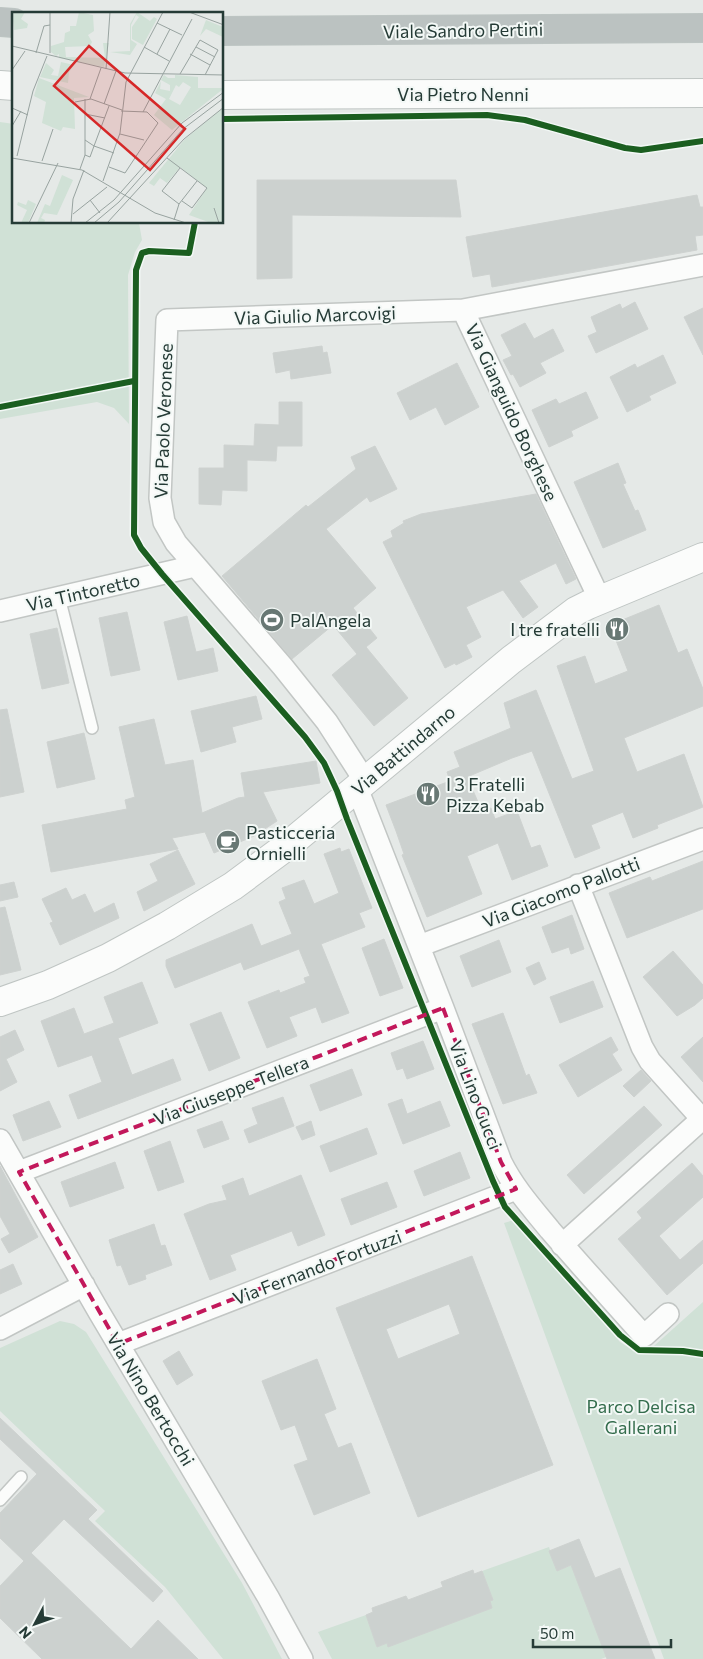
<svg xmlns="http://www.w3.org/2000/svg" width="703" height="1659" font-family="Commissioner,sans-serif">
	<style>
		.green { fill: #d0e1d6 }
		.building { fill: #ccd1cf; stroke: #ced2d0; fill-rule: evenodd }
		.lines { fill: none; stroke-linecap: round; stroke-linejoin: round }
		.lane-casing { stroke: #c2c6c4; stroke-width: 14 }
		.street-casing { stroke: #c2c6c4; stroke-width: 24 }
		.secondary-casing { stroke: #bfc5c3; stroke-width: 30 }
		.highway-casing { stroke: #bdc5c3; stroke-width: 30 }
		.lane { stroke: #fbfcfb; stroke-width: 11 }
		.street { stroke: #fbfcfb; stroke-width: 21 }
		.secondary { stroke: #fbfcfb; stroke-width: 28 }
		.highway { stroke: #bbc2c1; stroke-width: 28 }
		.cycleway-casing { stroke: #f3f8f6; stroke-width: 9 }
		.cycleway { stroke: #1b5e20; stroke-width: 6 }
		.marked { fill: none; stroke: #c2185b; stroke-width: 4; stroke-dasharray: 10 6; stroke-linejoin: round }
		.labels { text-anchor: middle; dominant-baseline: central; stroke-width: 4; stroke-linejoin: round; paint-order: stroke }
		.street-label { font-size: 18px; fill: #253b36; stroke: #f3f8f6 }
		.poi-label { font-size: 18px; fill: #253b36; stroke: #f3f8f6; text-anchor: start }
		.park-label { font-size: 18px; fill: #346d4d; stroke: #f3f8f6 }
		.inset-road { fill: none; stroke: #98a3a0; stroke-width: 1 }
		.view { fill: #d62828; fill-opacity: 0.15; stroke: #d62828; stroke-width: 2.5 }
		.inset-edge { fill: none; stroke: #253b36; stroke-width: 2.5 }
	</style>
	<rect width="100%" height="100%" fill="#e5e9e7"/>
	<path class="green" d="M0,122L14,124V222L139,223L142,240L135,252L128,275L129,424L114,408L97,402L0,419Z
		M514,1220L620,1342L634,1351L645,1354L703,1302V1659H664L504,1223Z
		M60,1321L74,1324L86,1332L242,1583L282,1659H223L165,1587L95,1521L105,1511L0,1411V1348Z
		M549,1547L557,1571L572,1565L620,1652L601,1659H332L318,1632L366,1615L377,1647L387,1643L389,1646L492,1608L490,1601L493,1600L482,1571Z"/>
	<path class="building" d="M257,180H456L461,217L292,215V278L257,279Z
		M697,195L700,207H703V235L695,236L697,250L492,287L490,274L473,277L466,237Z
		M635,302L648,329L596,353L588,336L597,332L591,317L620,304L622,309Z
		M703,308V355L684,317Z
		M525,323L534,339L553,329L564,351L540,363L546,373L520,387L513,374L511,375L503,360L512,356L501,335Z
		M322,346L323,353L327,352L331,373L291,379L290,370L276,373L273,353Z
		M663,355L676,383L649,396L651,400L627,412L610,377L635,364L637,368Z
		M457,363L479,407L445,425L436,407L410,420L397,393Z
		M586,392L598,418L571,431L573,436L549,447L532,410L556,399L559,404Z
		M279,402H302V446H277L276,461L247,460V491L222,490L221,505L199,504V468H224V445L254,446L255,424L279,425Z
		M375,446L397,489L370,502L367,497L326,529L376,588L353,608L377,638L366,647L408,698L374,726L332,675L357,654L333,625L292,659L222,576L306,505L308,507L356,469L351,457Z
		M618,463L626,483L623,484L635,511L638,510L646,530L603,548L574,482Z
		M536,494L576,579L566,584L556,563L519,581L538,607L523,618L503,590L466,607L481,637L466,645L472,657L456,665L455,663L445,668L383,542L393,537L391,531L404,523L403,521L421,514Z
		M659,605L678,653L687,649L703,689V706L624,738L637,772L684,754L703,807L657,825L658,828L633,838L623,812L591,825L600,848L575,858L532,751L512,758L467,777L482,811L491,808L495,819L517,811L531,848L540,845L548,866L512,880L498,843L467,856L482,894L427,917L402,855L404,854L396,831L386,805L450,781L447,772L460,767L454,752L511,728L504,703L536,690L572,779L594,771L557,666L585,656L595,684L628,671L610,625Z
		M127,612L140,670L111,676L99,618Z
		M187,616L196,652L213,648L218,671L178,680L164,622Z
		M57,628L69,683L42,689L30,634Z
		M256,696L262,719L232,727L236,742L201,752L191,711Z
		M7,709L24,792L0,797V710Z
		M154,719L165,765L193,760L202,813L238,798L245,797L241,773L316,761L320,783L263,792L277,821L254,836L214,853L205,832L172,838L178,849L51,872L42,825L127,809L125,800L135,797L119,727Z
		M84,733L95,779L57,788L47,742Z
		M340,848L341,852L349,849L372,908L359,913L365,927L321,944L349,1013L322,1023L316,1007L289,1017L297,1036L267,1048L248,1002L279,990L280,993L306,983L304,978L310,976L299,949L244,970L241,962L175,988L166,966V960L252,924L261,946L292,934L279,902L286,899L282,888L304,880L314,904L339,893L324,854Z
		M178,850L195,884L144,911L137,892L158,881L150,864Z
		M703,861V909L627,938L609,893L650,877L652,881Z
		M14,882L18,897L0,901V885Z
		M66,888L72,900L85,894L94,913L114,903L119,918L60,945L50,923L53,922L42,899Z
		M5,907L21,970L0,975V908Z
		M572,915L584,949L571,954L569,947L552,953L542,927Z
		M384,939L403,988L380,996L362,948Z
		M499,940L511,972L472,987L460,956Z
		M673,951L703,985V998L695,1005L677,1016L643,977Z
		M539,962L546,979L534,985L526,968Z
		M593,981L603,1007L560,1023L550,997Z
		M142,982L158,1023L118,1038L132,1075L173,1059L181,1080L78,1119L69,1095L102,1082L92,1055L58,1067L41,1021L74,1008L84,1034L114,1023L104,997Z
		M221,1012L240,1058L209,1071L190,1024Z
		M503,1013L526,1076L529,1074L537,1093L503,1104L472,1024Z
		M15,1030L24,1050L6,1059L17,1082L0,1091V1037Z
		M611,1037L618,1050L612,1054L622,1070L578,1097L559,1065Z
		M703,1037V1082L681,1057Z
		M423,1041L434,1069L407,1079L403,1068L397,1070L391,1053Z
		M352,1069L362,1095L320,1111L310,1085Z
		M641,1070L651,1081L634,1097L623,1086Z
		M283,1097L294,1126L249,1143L244,1130L258,1124L252,1108Z
		M402,1099L407,1114L440,1101L450,1126L403,1144L388,1104Z
		M49,1101L61,1127L23,1141L13,1115Z
		M644,1106L662,1125L584,1194L567,1175Z
		M222,1121L229,1139L204,1148L197,1130Z
		M311,1121L315,1135L302,1140L296,1127Z
		M367,1128L377,1154L330,1172L320,1146Z
		M170,1141L184,1182L158,1191L144,1151Z
		M460,1152L470,1178L424,1196L414,1171Z
		M115,1162L124,1188L70,1207L61,1182Z
		M692,1163L703,1176V1197L659,1236L680,1260L703,1240V1263L667,1295L618,1239L642,1218L637,1212Z
		M0,1166L38,1237L9,1253L1,1239L10,1234L0,1216Z
		M301,1175L325,1235L298,1246L292,1231L230,1255L236,1270L210,1280L184,1214L209,1204L227,1200L222,1186L243,1178L249,1196Z
		M387,1182L397,1207L351,1225L341,1199Z
		M154,1224L161,1246L165,1245L172,1265L145,1275L146,1279L129,1285L121,1265L117,1266L109,1240Z
		M472,1256L553,1465L418,1517L336,1308ZM449,1304L460,1334L398,1359L386,1329Z
		M13,1264L22,1284L0,1294V1270Z
		M179,1351L193,1375L177,1385L163,1361Z
		M317,1359L336,1409L324,1414L338,1448L351,1443L370,1493L314,1515L294,1465L308,1460L295,1425L281,1430L262,1381Z
		M0,1418L97,1510L88,1519L163,1591L153,1602L64,1519L31,1553L131,1649L158,1620L198,1659H42L0,1618V1586L24,1561L0,1538V1513L37,1474L0,1439Z
		M579,1539L595,1578L620,1568L655,1659H607L571,1565L557,1571L549,1551Z
		M473,1570L474,1574L482,1571L493,1600L490,1601L492,1608L388,1647L387,1643L377,1647L366,1615L373,1612L372,1608L406,1596L408,1600L443,1587L441,1582Z"/>
	<g class="lines">
		<g class="lane-casing">
			<path id="lane" d="M59,597L92,728
				M0,1500L21,1477"/>
		</g>
		<g class="street-casing">
			<path id="street" d="M463,310L600,600
				M0,611L195,566
				M365,781L327,722L283,667L176,543L164,522L160,498L167,320L463,310L703,265
				M357,788L443,1008L501,1162C514,1188 532,1208 550,1230C581,1266 613,1301 644,1336L668,1314
				M578,885L642,1047L650,1061L702,1119
				M419,946L703,839
				M0,1140L99,1312L268,1597L302,1659
				M19,1172L443,1008
				M562,1245L703,1118
				M0,1329L84,1285
				M118,1344L516,1189"/>
		</g>
		<g class="secondary-casing">
			<path id="secondary" d="M0,85L14,86
				M222,95L703,93
				M0,1002L48,985L108,958L167,926L233,886L287,846L511,660L576,611L588,605L703,557"/>
		</g>
		<g class="highway-casing">
			<path id="highway" d="M0,22L14,23
				M222,31L703,28"/>
		</g>
		<use href="#lane" class="lane"/>
		<use href="#street" class="street"/>
		<use href="#secondary" class="secondary"/>
		<use href="#highway" class="highway"/>
		<g class="cycleway-casing">
			<path id="cycleway" d="M222,119L487,115L525,120L625,148L641,150L703,141
				M195,222L189,253L149,251L142,253L136,270L134,535L141,548L162,574L305,737L324,763L337,791L347,819L493,1181L505,1207L620,1335L639,1350L683,1351L703,1354
				M0,407L134,381"/>
		</g>
		<use href="#cycleway" class="cycleway"/>
	</g>
	<path class="marked" d="M443,1008L501,1162L516,1189L118,1344L19,1172Z"/>
	<defs>
		<g id="stadium-disc" transform="scale(1.25)"><circle r="9.5" fill="#687874" stroke="#f3f8f6"/><path d="M0-5a6.5 5 0 1 0 0 10a6.5 5 0 1 0 0-10ZM-3.5-1.8h7v3.6h-7Z" fill="#fff"/></g>
		<g id="restaurant-disc" transform="scale(1.25)"><circle r="9.5" fill="#687874" stroke="#f3f8f6"/><path d="M-5-6h1v4h1v-4h1v4h1v-4h1v5L-1.5 .5V6h-2V.5L-5-1ZM5-6V6H3V1.5H1.5Q1.5-4 5-6Z" fill="#fff"/></g>
		<g id="cafe-disc" transform="scale(1.25)"><circle r="9.5" fill="#687874" stroke="#f3f8f6"/><path d="M-5.5-4.5H6V0H3Q3 3.5 0 3.5H-2.5Q-5.5 3.5-5.5 0ZM3-3.2v2h1.7v-2ZM-6 4.5H4V6H-6Z" fill="#fff"/></g>
	</defs>
	<g fill-rule="evenodd">
		<use href="#stadium-disc" x="272" y="620"/>
		<use href="#restaurant-disc" x="617" y="629"/>
		<use href="#restaurant-disc" x="428" y="794"/>
		<use href="#cafe-disc" x="228" y="842"/>
	</g>
	<g class="labels">
		<g class="street-label">
			<text transform="translate(463 30) rotate(-1)">Viale Sandro Pertini</text>
			<text x="463" y="94">Via Pietro Nenni</text>
			<text transform="translate(315 315) rotate(-2)">Via Giulio Marcovigi</text>
			<text transform="translate(512 412) rotate(65)">Via Gianguido Borghese</text>
			<text transform="translate(163 421) rotate(-88)">Via Paolo Veronese</text>
			<text transform="translate(83 592) rotate(-13)">Via Tintoretto</text>
			<text transform="translate(403 750) rotate(-40)">Via Battindarno</text>
			<text transform="translate(561 892) rotate(-21)">Via Giacomo Pallotti</text>
			<text transform="translate(231 1090) rotate(-21)">Via Giuseppe Tellera</text>
			<text transform="translate(476 1095) rotate(69)">Via Lino Gucci</text>
			<text transform="translate(317 1267) rotate(-21)">Via Fernando Fortuzzi</text>
			<text transform="translate(151 1399) rotate(59)">Via Nino Bertocchi</text>
		</g>
		<g class="poi-label">
			<text x="290" y="620">PalAngela</text>
			<text x="600" y="629" text-anchor="end">I tre fratelli</text>
			<text x="446" y="784">I 3 Fratelli<tspan x="446" dy="21">Pizza Kebab</tspan></text>
			<text x="246" y="832">Pasticceria<tspan x="246" dy="21">Ornielli</tspan></text>
		</g>
		<g class="park-label">
			<text x="641" y="1406">Parco Delcisa<tspan x="641" dy="21">Gallerani</tspan></text>
		</g>
	</g>
	<g transform="translate(12 12)">
		<rect width="211" height="211" fill="#e5e9e7"/>
		<path d="M0,0H13L9,7L16,12L15,16L2,18ZM67,0L81,3L82,19L76,23L80,30L78,34L53,35L54,45L93,46L91,31H97L92,55L47,46V42L44,44L39,40V34L52,30L53,21L58,19V14H64ZM125,0L138,9L142,5L145,7L131,33L120,27V15L127,5L124,3L119,13V28L125,32L118,43L98,40L118,39V12ZM194,8L211,15V30V25L194,17L188,24ZM49,50L62,53L57,60L56,71L28,65L34,51L42,58L39,63L46,64ZM152,63L156,66H163V63L186,65V76H210L211,73V77L160,118L142,103L154,87L143,81L149,69L148,77L158,79V73L149,68ZM171,70L179,75L168,93L157,87L164,73L167,75ZM27,66L77,85L62,86L63,117L51,115L49,119L30,111L34,90L22,84ZM211,96V211H199L177,203L195,176L168,155L155,171L148,166L142,174L137,171L173,127ZM50,163L61,168L45,203L32,201L29,206L33,208L32,211H25L33,192L38,194ZM16,188L24,192L16,211H9L15,198L5,193L6,190L14,193Z" fill="#d0e1d6" fill-rule="evenodd"/>
		<path class="inset-road" d="M38,0V41M177,0L212,13M145,11L170,23M0,34L113,61L212,63M132,35L157,49M184,35L203,45M24,41L32,14L38,13M145,42L158,17M178,42L198,53M94,57L98,0M0,58L13,39M168,62L188,28L206,38L193,63M78,87L89,56M63,90L79,87L110,98M92,92L104,59M97,94L82,134L102,141M0,96L16,103M131,100L180,7M73,102L93,106M0,114L9,99M108,122L132,128M73,128L82,134L78,145L73,143M5,144L21,79L35,44M0,146L70,158L143,201L174,211M155,146L195,176L180,196L170,189M30,149L41,117M97,155L113,161L146,111L135,100L109,99M68,157L73,143V87M91,169L108,121L114,70L151,0M78,188L88,201M167,192L150,179L168,156M202,196L207,211M61,202L95,175M162,208L167,192L185,169M17,211L46,151M59,211L61,187L72,158M73,211L102,188L170,111L212,80M82,211L107,190L171,117L212,86M95,211L172,127L212,95"/>
		<path class="view" d="M77,34L173,117L138,158L42,74Z"/>
		<rect width="211" height="211" class="inset-edge"/>
	</g>
	<g transform="translate(35 1624) rotate(229)" stroke="#f3f8f6" stroke-width="4" paint-order="stroke">
	<path d="M0-4L9 19L0 12L-9 19Z" fill="#253b36"/>
	<text y="-8" font-size="14" font-weight="bold" text-anchor="middle" fill="#253b36">N</text>
	</g>
	<path d="M533 1639v8h138v-8" fill="none" stroke="#253b36" stroke-width="2.5"/>
	<text x="540" y="1639" font-size="15" fill="#253b36" stroke="#f3f8f6" stroke-width="4" paint-order="stroke">50 m</text>
</svg>
